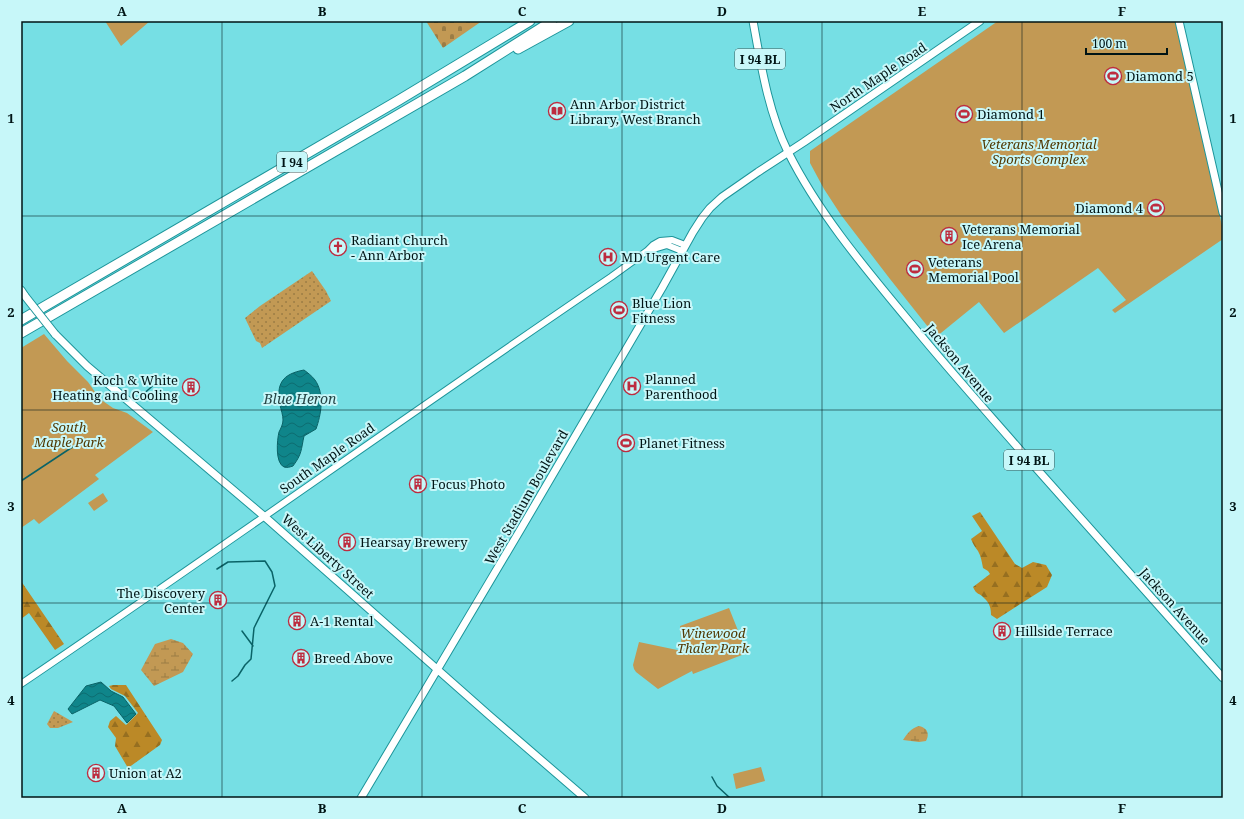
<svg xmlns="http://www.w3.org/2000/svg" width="1244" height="819" font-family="'Noto Serif',serif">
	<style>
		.grass { fill: url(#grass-dots) }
		.forest { fill: url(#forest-firs) }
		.wetland { fill: url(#wetland-marsh) }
		.cemetery { fill: url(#cemetery-stones) }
		.green { fill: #c29954 }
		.water { fill: url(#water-waves); stroke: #0a6367 }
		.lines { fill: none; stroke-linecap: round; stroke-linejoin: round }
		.stream { stroke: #0a6367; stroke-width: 1.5 }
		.tertiary-casing { stroke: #1d959a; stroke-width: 8 }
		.secondary-casing { stroke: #1d959a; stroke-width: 9 }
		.primary-casing { stroke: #1d959a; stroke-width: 9 }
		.motorway-casing { stroke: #1d959a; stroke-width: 11 }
		.tertiary { stroke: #fff; stroke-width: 6 }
		.secondary { stroke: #fff; stroke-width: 7 }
		.primary { stroke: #fff; stroke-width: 7 }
		.motorway { stroke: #fff; stroke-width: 9 }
		.secondary-bridge-casing { stroke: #1d959a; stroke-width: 9; stroke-linecap: butt }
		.secondary-bridge { stroke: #fff; stroke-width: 7 }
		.grid { fill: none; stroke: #001415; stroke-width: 1; stroke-opacity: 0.55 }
		.labels { text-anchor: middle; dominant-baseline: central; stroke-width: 4; stroke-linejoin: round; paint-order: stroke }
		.shield { fill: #c7f7f9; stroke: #3c5859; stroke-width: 1 }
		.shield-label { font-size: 12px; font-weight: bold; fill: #001415 }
		.poi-label { font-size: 13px; fill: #001415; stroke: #c7f7f9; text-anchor: start }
		.street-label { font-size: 13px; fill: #001415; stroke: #c7f7f9 }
		.park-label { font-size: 13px; font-style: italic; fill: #523802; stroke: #c7f7f9 }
		.water-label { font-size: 14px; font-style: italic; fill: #264546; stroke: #c7f7f9 }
		.neatline { fill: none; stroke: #001415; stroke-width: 1.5 }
		.grid-label { font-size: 13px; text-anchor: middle; font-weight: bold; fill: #001415 }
	</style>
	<defs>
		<pattern id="grass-dots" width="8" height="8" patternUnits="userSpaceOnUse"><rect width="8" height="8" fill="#c29954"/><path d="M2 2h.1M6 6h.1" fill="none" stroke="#9b7c44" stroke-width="1.8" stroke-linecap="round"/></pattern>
		<pattern id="forest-firs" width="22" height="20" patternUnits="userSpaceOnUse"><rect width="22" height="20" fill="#bb8927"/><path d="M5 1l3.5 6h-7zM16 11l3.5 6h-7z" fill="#966f20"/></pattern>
		<pattern id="wetland-marsh" width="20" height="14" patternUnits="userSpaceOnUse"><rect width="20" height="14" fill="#c29954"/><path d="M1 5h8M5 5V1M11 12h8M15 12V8" fill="none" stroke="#9b7c44"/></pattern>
		<pattern id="cemetery-stones" width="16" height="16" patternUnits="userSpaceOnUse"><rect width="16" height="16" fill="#c29954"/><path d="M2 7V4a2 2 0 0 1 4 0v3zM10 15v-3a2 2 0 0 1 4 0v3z" fill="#9b7c44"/></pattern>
		<pattern id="water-waves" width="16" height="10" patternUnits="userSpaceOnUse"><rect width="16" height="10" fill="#0f858a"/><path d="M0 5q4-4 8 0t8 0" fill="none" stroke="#0c6c70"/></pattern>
	</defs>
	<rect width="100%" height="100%" fill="#76dfe4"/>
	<path class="grass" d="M312,271L326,291L331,301L262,348L260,343L256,341L245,318L260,306Z
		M54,711L73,722L58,728H50L47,724Z"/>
	<path class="forest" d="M980,512L1015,564L1022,568L1033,562L1046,565L1052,575L1047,587L997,619L991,615C991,609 990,603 984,598C979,592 977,596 973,587L990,574L988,571L983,568C982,563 981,556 978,551C975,547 973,544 971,539L982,531L972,516Z
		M21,581L64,644L55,650L29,613L21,619Z
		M113,685H126L162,740L160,745L128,768L115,746L116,738L108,727L110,721L116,716L126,725L138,713L125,696L111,689L109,686Z"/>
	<path class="wetland" d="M171,639L183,643L193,654L183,672L154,686L141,670L155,644Z
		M919,726C927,728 930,733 926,741L919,742L903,740C907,734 911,728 919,726Z"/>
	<path class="cemetery" d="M426,21H482L443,48Z"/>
	<path class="green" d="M105,21H150L121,46Z
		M998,21H1175L1223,230V239L1115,313L1112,310L1126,300L1098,268L1004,333L979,302L936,337L890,279L841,215L824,189L810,163V151Z
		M44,334L67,361L88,382L100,399L113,408L127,413L153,432L95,475L99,479L39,524L34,519L21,528V348Z
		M103,493L108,501L94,511L88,503Z
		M729,608L747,653L693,674L692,671L658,689L636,672L634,669L633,665L639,642L682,651L680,626Z
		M761,767L765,781L736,789L733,774Z"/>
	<path class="water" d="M304,370C308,373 312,376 315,380C325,394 321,415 316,429L304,436C301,450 302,454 293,466C290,467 287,468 284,467C275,463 277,440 279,432C281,428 283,424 283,420C283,415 281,410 280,405C276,384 282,374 304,370Z
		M101,682L111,691L123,697L136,714L127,723L114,706L100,700L72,714L68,709L86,686Z"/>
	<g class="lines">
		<path class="stream" d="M140,397L157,382
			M21,481L80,442
			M217,569L228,562L265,561L272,572L275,586L254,628L251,659L245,665L238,676L232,681
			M242,631L253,646
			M712,777L717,786L730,798"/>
		<g class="tertiary-casing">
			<path id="tertiary" d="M647,251L667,245L682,251
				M21,684C219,550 413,411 611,277L647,251L653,245L660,241L672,240L685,245"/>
		</g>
		<g class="secondary-casing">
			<path id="secondary" d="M1179,21L1223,213
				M21,290L25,296
				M55,334L87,366L265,517L490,716L585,798
				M361,798L522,527L662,288L693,232L702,218L710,208L722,197L758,172L804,142L980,21"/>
		</g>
		<g class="primary-casing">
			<path id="primary" d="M753,21C761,65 768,111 788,152C821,218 871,275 918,332C951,372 986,411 1020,450C1088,526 1156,602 1223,678"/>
		</g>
		<g class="motorway-casing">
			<path id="motorway" d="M518,49L569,21
				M21,320L399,100L530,21
				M21,333L465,76L552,21"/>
		</g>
		<use href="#tertiary" class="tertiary"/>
		<use href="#secondary" class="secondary"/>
		<use href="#primary" class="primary"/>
		<use href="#motorway" class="motorway"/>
		<g class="secondary-bridge-casing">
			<path id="secondary-bridge" d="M25,296L55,334"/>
		</g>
		<use href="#secondary-bridge" class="secondary-bridge"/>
	</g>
	<path class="grid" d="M222,21V798M422,21V798M622,21V798M822,21V798M1022,21V798M21,216H1223M21,410H1223M21,603H1223"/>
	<defs>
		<g id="stadium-ring" transform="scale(0.9)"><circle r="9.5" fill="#c7f7f9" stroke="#bd2c3f" stroke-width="1.5"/><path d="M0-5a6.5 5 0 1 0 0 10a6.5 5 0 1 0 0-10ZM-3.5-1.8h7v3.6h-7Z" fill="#bd2c3f"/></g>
		<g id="library-ring" transform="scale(0.9)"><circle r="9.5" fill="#c7f7f9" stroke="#bd2c3f" stroke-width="1.5"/><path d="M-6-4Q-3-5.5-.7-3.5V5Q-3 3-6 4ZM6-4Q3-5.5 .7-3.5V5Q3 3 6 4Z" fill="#bd2c3f"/></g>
		<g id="building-ring" transform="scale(0.9)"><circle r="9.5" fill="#c7f7f9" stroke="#bd2c3f" stroke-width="1.5"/><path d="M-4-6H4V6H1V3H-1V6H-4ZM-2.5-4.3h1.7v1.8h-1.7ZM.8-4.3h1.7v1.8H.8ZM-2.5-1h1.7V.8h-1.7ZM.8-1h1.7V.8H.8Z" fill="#bd2c3f"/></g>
		<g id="church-ring" transform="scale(0.9)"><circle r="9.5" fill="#c7f7f9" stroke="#bd2c3f" stroke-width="1.5"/><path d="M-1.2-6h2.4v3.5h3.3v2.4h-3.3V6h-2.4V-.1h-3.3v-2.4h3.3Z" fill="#bd2c3f"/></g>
		<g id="hospital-ring" transform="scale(0.9)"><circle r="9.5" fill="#c7f7f9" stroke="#bd2c3f" stroke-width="1.5"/><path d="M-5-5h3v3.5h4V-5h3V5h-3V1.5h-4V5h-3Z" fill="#bd2c3f"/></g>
	</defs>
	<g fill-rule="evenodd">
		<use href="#stadium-ring" x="1113" y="76"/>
		<use href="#library-ring" x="557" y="111"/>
		<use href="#stadium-ring" x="964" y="114"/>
		<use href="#stadium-ring" x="1156" y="208"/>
		<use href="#building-ring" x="949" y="236"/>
		<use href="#church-ring" x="338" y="247"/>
		<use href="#hospital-ring" x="608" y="257"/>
		<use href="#stadium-ring" x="915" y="269"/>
		<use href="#stadium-ring" x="619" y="310"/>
		<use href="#hospital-ring" x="632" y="386"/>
		<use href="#building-ring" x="191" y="387"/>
		<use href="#stadium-ring" x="626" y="443"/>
		<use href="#building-ring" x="418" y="484"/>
		<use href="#building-ring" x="347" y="542"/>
		<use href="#building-ring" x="218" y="600"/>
		<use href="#building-ring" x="297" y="621"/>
		<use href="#building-ring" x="1002" y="631"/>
		<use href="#building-ring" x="301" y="658"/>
		<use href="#building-ring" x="96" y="773"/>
	</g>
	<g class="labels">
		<g class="shield">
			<rect x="735" y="49" width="50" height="20" rx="3"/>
			<rect x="277" y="152" width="30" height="20" rx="3"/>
			<rect x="1004" y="450" width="50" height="20" rx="3"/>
		</g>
		<g class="shield-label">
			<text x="760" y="59">I 94 BL</text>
			<text x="292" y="162">I 94</text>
			<text x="1029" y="460">I 94 BL</text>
		</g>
		<g class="poi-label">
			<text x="1126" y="76">Diamond 5</text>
			<text x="570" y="104">Ann Arbor District<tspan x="570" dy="15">Library, West Branch</tspan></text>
			<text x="977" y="114">Diamond 1</text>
			<text x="1143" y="208" text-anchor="end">Diamond 4</text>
			<text x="962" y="229">Veterans Memorial<tspan x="962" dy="15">Ice Arena</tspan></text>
			<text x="351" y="240">Radiant Church<tspan x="351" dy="15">- Ann Arbor</tspan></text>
			<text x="621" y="257">MD Urgent Care</text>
			<text x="928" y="262">Veterans<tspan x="928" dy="15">Memorial Pool</tspan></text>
			<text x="632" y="303">Blue Lion<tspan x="632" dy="15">Fitness</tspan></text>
			<text x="645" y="379">Planned<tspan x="645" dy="15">Parenthood</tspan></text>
			<text x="178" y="380" text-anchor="end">Koch &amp; White<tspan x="178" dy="15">Heating and Cooling</tspan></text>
			<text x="639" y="443">Planet Fitness</text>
			<text x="431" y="484">Focus Photo</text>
			<text x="360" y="542">Hearsay Brewery</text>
			<text x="205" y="593" text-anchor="end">The Discovery<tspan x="205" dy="15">Center</tspan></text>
			<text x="310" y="621">A-1 Rental</text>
			<text x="1015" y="631">Hillside Terrace</text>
			<text x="314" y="658">Breed Above</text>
			<text x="109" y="773">Union at A2</text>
		</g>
		<g class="street-label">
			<text transform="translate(878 77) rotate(-34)">North Maple Road</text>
			<text transform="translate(960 363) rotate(50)">Jackson Avenue</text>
			<text transform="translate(327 458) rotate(-35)">South Maple Road</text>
			<text transform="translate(526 497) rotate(-60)">West Stadium Boulevard</text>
			<text transform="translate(328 556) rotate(42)">West Liberty Street</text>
			<text transform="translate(1175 606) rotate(48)">Jackson Avenue</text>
		</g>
		<g class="park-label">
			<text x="1039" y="144">Veterans Memorial<tspan x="1039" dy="15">Sports Complex</tspan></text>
			<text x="69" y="427">South<tspan x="69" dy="15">Maple Park</tspan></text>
			<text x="713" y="633">Winewood<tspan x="713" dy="15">Thaler Park</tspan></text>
		</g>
		<g class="water-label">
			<text x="300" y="398">Blue Heron</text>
		</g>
	</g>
	<rect width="1244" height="819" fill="none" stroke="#c7f7f9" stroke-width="44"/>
	<path d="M1086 48v6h81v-6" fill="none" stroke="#001415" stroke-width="2"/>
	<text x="1092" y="48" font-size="12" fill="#001415" stroke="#c7f7f9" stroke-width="3" paint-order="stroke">100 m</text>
	<rect x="22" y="22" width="1200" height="775" class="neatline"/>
	<g class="grid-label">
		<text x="122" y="16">A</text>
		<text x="322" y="16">B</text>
		<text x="522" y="16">C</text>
		<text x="722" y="16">D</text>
		<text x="922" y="16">E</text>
		<text x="1122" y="16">F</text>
		<text x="11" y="123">1</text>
		<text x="1233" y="123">1</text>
		<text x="11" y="317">2</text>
		<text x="1233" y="317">2</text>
		<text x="11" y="511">3</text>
		<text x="1233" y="511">3</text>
		<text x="11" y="705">4</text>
		<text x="1233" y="705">4</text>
		<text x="122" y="813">A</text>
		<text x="322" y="813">B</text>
		<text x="522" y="813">C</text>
		<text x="722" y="813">D</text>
		<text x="922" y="813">E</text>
		<text x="1122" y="813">F</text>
	</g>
</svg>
